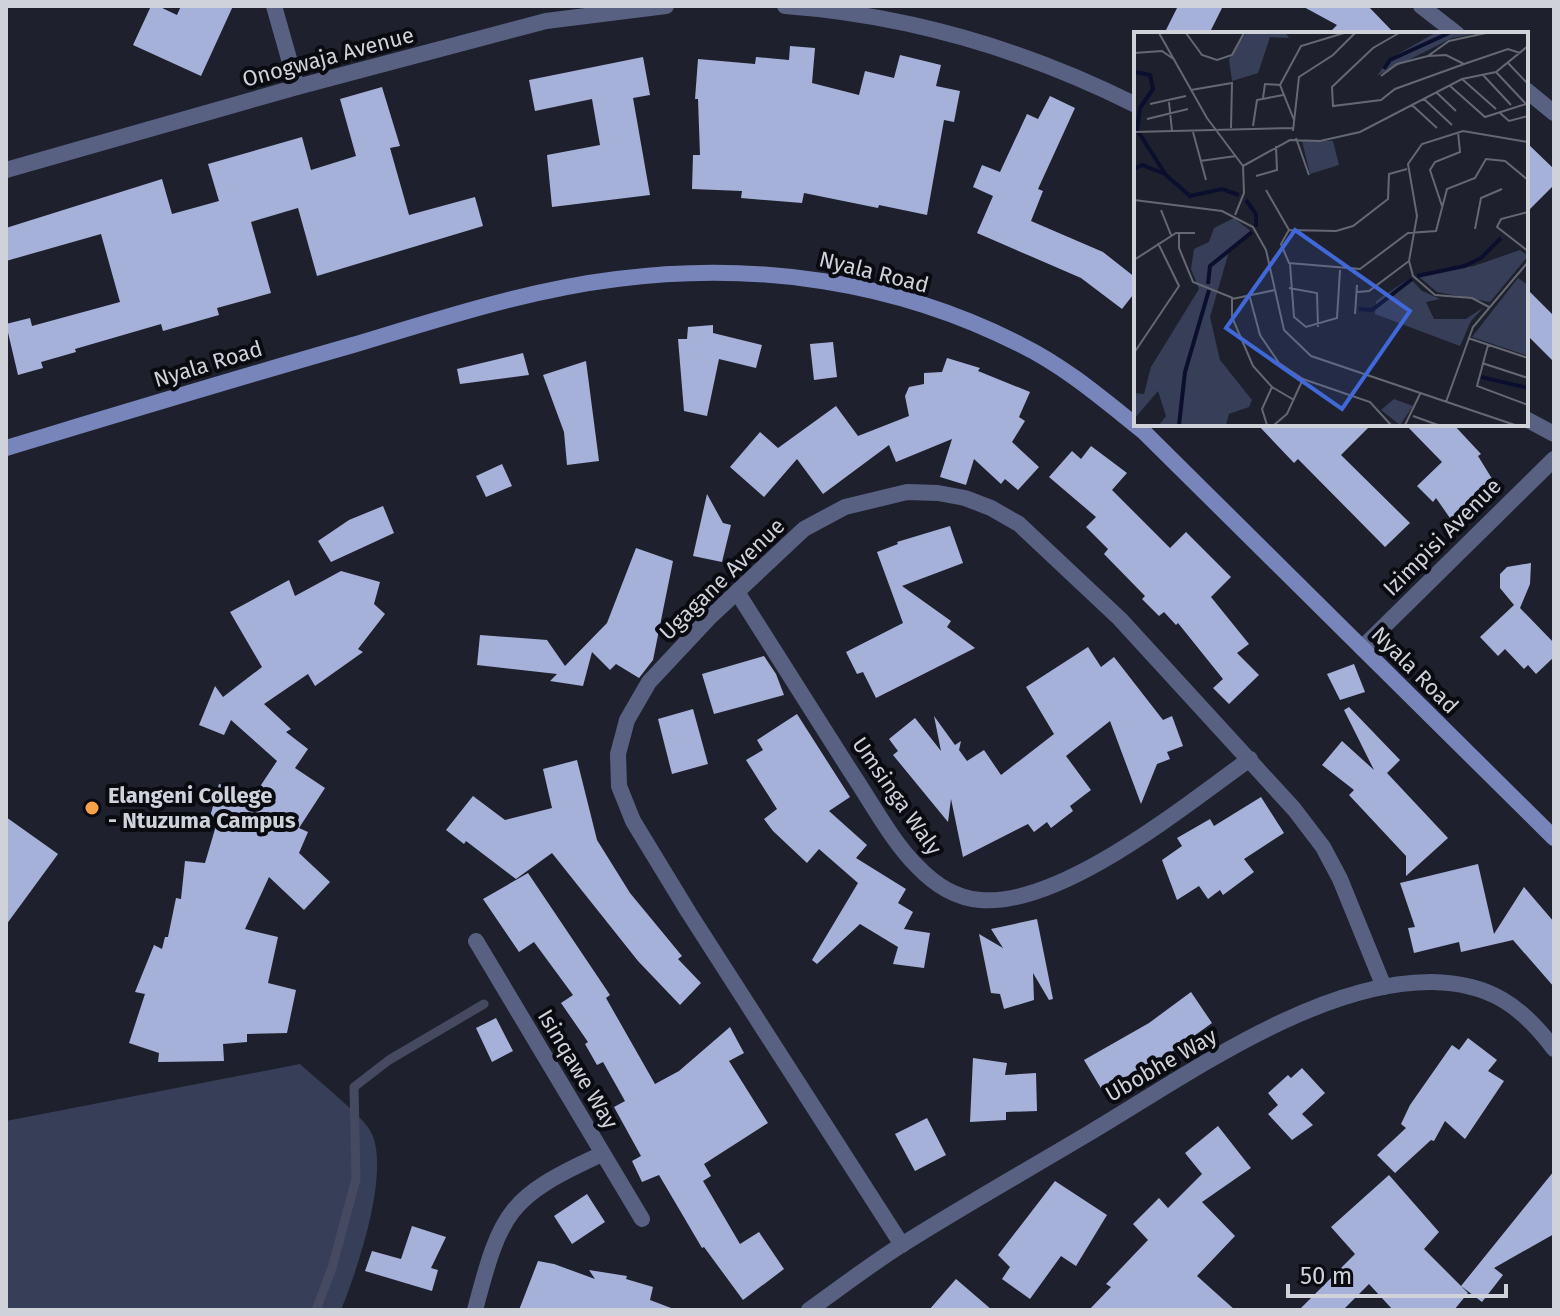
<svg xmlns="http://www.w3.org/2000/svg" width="1560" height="1316" font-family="'Fira Sans',sans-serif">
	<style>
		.green { fill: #373e57 }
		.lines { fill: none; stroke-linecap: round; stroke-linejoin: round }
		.stream { stroke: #464a61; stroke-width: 9 }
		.building { fill: #a6b1da }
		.lane { stroke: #596183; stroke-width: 16 }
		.street { stroke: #596183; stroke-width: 16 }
		.secondary { stroke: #7885ba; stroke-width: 16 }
		.poi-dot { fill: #f7a149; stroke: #0a0b10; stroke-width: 3 }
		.labels { text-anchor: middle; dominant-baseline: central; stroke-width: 8; stroke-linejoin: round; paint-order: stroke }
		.street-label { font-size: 22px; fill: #d0d2da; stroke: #0a0b10 }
		.poi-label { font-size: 22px; font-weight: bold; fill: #d0d2da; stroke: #0a0b10; text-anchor: start }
		.inset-river { fill: none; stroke: #0b0f2d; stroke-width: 4 }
		.inset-road { fill: none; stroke: #656872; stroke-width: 2 }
		.view { fill: #4168d8; fill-opacity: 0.15; stroke: #4168d8; stroke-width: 4 }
		.inset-edge { fill: none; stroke: #d0d2da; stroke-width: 4 }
	</style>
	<rect width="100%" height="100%" fill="#1e212d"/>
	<path class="green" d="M300,1064C315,1078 364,1117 371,1132C391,1171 357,1271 341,1310H6V1121Z"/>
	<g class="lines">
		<path class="stream" d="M316,1310L332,1268L356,1179L354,1087L389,1060L484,1004"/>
	</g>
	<path class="building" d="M151,6H158L177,15L181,6H233L201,76L133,45Z
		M1178,6H1223L1209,34H1164Z
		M1302,6H1368L1395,34H1328L1337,25Z
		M790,46L815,48L812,83L859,95L865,71L894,78L900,55L941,65L936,86L960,91L954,122L944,120L927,215L879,205L878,208L804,193L802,203L741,198L742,191L692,189L693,155H700L698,99H695L698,59L755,64L756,57L789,60Z
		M643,57L650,95L633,98L650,195L552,207L547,155L600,145L592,99L535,111L529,80Z
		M382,87L400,146L390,148L409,215L475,197L483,226L317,276L298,208L251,222L271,293L217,308L219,315L163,331L161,324L75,349L76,352L41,362L43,368L18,375L6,324L30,318L32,326L120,302L101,234L6,261V228L162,179L172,214L219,201L208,164L302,137L311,170L356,156L340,99Z
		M1050,96L1075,108L1038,189L1043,191L1031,221L1103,252L1136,278V291L1122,309L1081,278L977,233L993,196L973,187L982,165L1000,172L1027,114L1038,119Z
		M1526,142L1554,169V185L1526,213Z
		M1526,288L1554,316V362L1526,334Z
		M713,325V333L762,345L756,368L719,359L707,416L684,411L678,339H687L688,327Z
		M833,342L837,377L814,380L810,344Z
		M523,353L529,375L460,384L457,369Z
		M947,358L980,368L978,371L1030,392L1019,417L1025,421L1012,442L1039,467L1018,490L1005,479L1001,484L974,459L966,485L940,477L952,439L896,462L889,445L823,494L797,459L764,497L730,467L760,432L778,448L836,406L858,436L909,416L905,396L909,387L924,384V373L942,372Z
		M586,361L599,461L567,465L564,432L543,375Z
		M1257,424H1372L1341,455L1410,523L1385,547L1298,459L1294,463Z
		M1405,424H1453L1481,454L1478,456L1494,482L1477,493L1481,498L1452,521L1436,498L1433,502L1417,486L1442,462Z
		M1091,446L1127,473L1112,490L1170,548L1186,532L1231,577L1211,597L1249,644L1237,653L1259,675L1229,704L1213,688L1223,679L1178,623L1176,625L1164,612L1159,616L1142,599L1145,596L1104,554L1108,549L1086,527L1096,517L1049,477L1072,451L1081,459Z
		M502,464L512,486L486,497L476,476Z
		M707,494L723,523L731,525L722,562L693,556Z
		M383,506L394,533L331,562L318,541L349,520Z
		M950,526L963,563L902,586L951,621L947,627L975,648L876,698L863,672L857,674L846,652L903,623L877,552L898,544L897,542Z
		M636,548L673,561L653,660L639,678L616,664L610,670L592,652L583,686L550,681L557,674L477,665L480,635L547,640L565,666L607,623Z
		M1531,563L1530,584L1520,608L1554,643V657L1536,674L1528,665L1524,669L1505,649L1498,656L1480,637L1514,605L1500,588V574L1507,567Z
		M341,571L380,582L374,604L385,614L358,649L363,652L315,686L308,674L264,704L291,729L286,732L308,749L295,768L325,788L299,828L308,832L299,853L330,882L304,910L269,877L245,929L278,937L268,983L296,990L287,1033L247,1034V1042L223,1044L224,1061L158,1062L159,1053L129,1043L145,994L135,992L154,945L162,949L165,937H168L176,898L181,899L185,861L205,863L218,819L210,817L219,784L255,794L277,761L231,720L224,735L199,725L215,686L223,697L262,667L230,612L289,580L295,596Z
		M1088,647L1101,667L1114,657L1163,720L1172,716L1183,746L1167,752L1170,759L1157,764L1141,804L1110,721L1066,756L1091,790L1070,806L1073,811L1051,828L1047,822L1034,832L1028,824L963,857L951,799L948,822L893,755L898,751L889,739L915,718L941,751L934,716L955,745L961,741L959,750L967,761L984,750L1001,775L1054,734L1026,687Z
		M764,656L776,674L784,695L714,714L702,674Z
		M1354,664L1365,692L1340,700L1327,674Z
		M1349,707L1400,760L1387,773L1448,838L1406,876V856L1349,795L1354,790L1322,765L1342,741L1374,770L1344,710Z
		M693,709L708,764L672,774L658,719Z
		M797,714L850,797L829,811L867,845L856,858L906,889L898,903L913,912L904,929L930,933L924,968L893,964L898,947L860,924L817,964L812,960L858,883L819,849L807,863L773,831L764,819L777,809L746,760L763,750L757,740Z
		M577,760L597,840L630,893L682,956L678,959L701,983L680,1005L638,961L552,853L516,879L466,841L464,844L446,830L473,796L505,820L552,808L543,769Z
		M1261,797L1284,833L1244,859L1254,872L1223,895L1220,890L1208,899L1199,886L1177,900L1162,860L1182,846L1177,838L1210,819L1214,826Z
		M6,817L58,854L6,925Z
		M1478,864L1494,934L1524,887L1554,922V987L1513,940L1461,952L1459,942L1414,953L1408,928L1415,927L1400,883Z
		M528,873L610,995L606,998L655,1084L679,1071L730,1027L744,1053L729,1061L768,1123L704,1164L711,1176L703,1181L740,1244L759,1232L784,1269L743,1300L704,1247L702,1248L659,1175L642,1182L632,1161L641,1156L614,1107L625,1101L603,1062L597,1065L585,1044L588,1042L561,1003L573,995L534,942L519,952L483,899Z
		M1037,919L1053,999L1049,1000L1033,973L1034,1000L1004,1009L1000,994L991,993L979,934L1003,948L991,929Z
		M1191,992L1212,1023L1173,1051L1102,1090L1084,1060L1149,1023Z
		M496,1018L513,1051L492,1062L476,1028Z
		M1468,1038L1497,1060L1488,1071L1504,1081L1465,1139L1445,1121L1434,1141L1431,1140L1395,1173L1377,1155L1406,1128L1401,1124L1410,1105L1452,1045L1459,1050Z
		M973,1058L1007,1063L1005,1075L1036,1073L1037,1111L1006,1112V1120L970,1122Z
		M1302,1068L1325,1093L1302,1114L1313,1125L1292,1140L1268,1114L1278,1105L1268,1093L1288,1075L1291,1078Z
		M927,1118L946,1155L915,1171L895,1134Z
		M1218,1126L1251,1168L1202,1202L1235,1236L1197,1276L1235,1310H1089L1111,1287L1106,1284L1148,1240L1133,1224L1159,1198L1168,1208L1202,1174L1185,1153Z
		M1554,1171V1234L1494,1268L1503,1275L1482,1302L1461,1286Z
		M1389,1175L1439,1232L1424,1249L1468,1293L1454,1310H1393L1369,1284L1343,1310H1299L1355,1254L1331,1227Z
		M1055,1181L1107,1215L1076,1266L1061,1256L1030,1299L1002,1279L1010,1267L998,1255Z
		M587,1194L605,1222L572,1244L554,1216Z
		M412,1226L446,1237L431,1268L438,1270L432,1291L365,1271L372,1251L401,1259Z
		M538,1261L554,1264L595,1279L589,1270L627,1276L626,1279L653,1287L650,1300L671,1308L670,1310H519Z
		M956,1279L992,1310H929Z"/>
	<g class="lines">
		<path class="lane" d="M274,6L297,87"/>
		<path class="street" d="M785,6C908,15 1026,50 1136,105
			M1421,6L1457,34
			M1526,90L1554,113
			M6,170L297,87L546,21L666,6
			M1526,419L1554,434
			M737,592C775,652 813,712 851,772C870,800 893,843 917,866C934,884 955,898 980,900C1062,907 1185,805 1250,759
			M1362,648L1554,459
			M476,941L642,1219
			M902,1245L689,913L633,821L619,786L618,754L627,720L649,682L709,618L804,529L845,507L907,492L938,493L965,498L991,508L1019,524L1120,619L1294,809L1323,847L1340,879L1384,987
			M475,1310C501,1211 508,1197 602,1154
			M809,1310C840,1288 871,1264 903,1244C965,1205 1029,1169 1091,1132C1187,1075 1318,981 1432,982C1489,983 1521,1005 1554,1049"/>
		<path class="secondary" d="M6,448C122,413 237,378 353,345C439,319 527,290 617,279C755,261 896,281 1021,345C1066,367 1105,401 1144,432L1554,838"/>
	</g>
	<circle class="poi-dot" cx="92" cy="808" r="8"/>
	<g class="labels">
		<g class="street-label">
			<text transform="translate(328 57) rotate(-15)">Onogwaja Avenue</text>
			<text transform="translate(874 272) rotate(14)">Nyala Road</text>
			<text transform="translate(208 364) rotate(-17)">Nyala Road</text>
			<text transform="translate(1442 537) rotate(-45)">Izimpisi Avenue</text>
			<text transform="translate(722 579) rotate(-44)">Ugagane Avenue</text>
			<text transform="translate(1415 670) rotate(45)">Nyala Road</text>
			<text transform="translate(897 796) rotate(55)">Umsinga Waly</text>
			<text transform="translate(1161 1065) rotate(-30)">Ubobhe Way</text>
			<text transform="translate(578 1069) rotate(59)">Isinqawe Way</text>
		</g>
		<g class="poi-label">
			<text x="108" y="795">Elangeni College<tspan x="108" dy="25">- Ntuzuma Campus</tspan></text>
		</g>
	</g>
	<g transform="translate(1134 32)">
		<rect width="394" height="394" fill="#1e212d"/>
		<path d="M112,1H152L155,6L136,5L124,41L98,49L95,27ZM301,1H344L318,6L243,44L255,27ZM168,109H199L205,133L176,142ZM100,186L119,201L96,216L76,285L86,328L118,368L115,375L95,382L92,393H25L32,384L24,359L0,387V361L10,362L17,335L65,257L57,237L60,217L75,210L80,196ZM386,218L394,224L356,270L303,260L283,243L340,234ZM276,246L288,259L306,267L292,270L300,287H332L350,275L337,289L326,314L241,282L242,269ZM384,246L394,253V324L338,305ZM260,367L279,374L266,393L247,378Z" fill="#373e57"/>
		<path class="inset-river" d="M250,37L256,28L315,1M0,40L16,43L19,57L6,76L3,98L32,143L56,164L88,157L105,163M0,137L8,133L31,142M112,168L122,182V195M283,244L330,234L347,226L367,206M74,252L76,234L118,200M225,277L238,278L278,247M347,345L394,356M45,393L51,340L75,258"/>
		<path class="inset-road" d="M25,1L73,86L109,134L110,161L101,183M52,1L68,23L83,28L98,23L110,1M265,1L239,16L198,55L199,74L247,68L261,57L333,31L374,17L386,21M0,21L28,19L41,28M294,24L315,9L352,1M374,31L394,52M349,43L377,73M247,44L263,32L294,24L312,23L330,32M328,47L362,77M146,53L167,14L210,1M146,53L160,88M315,53L351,85L392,72L362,40M57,58L98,51L97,96M302,60L322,79M129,66L131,52L146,53M290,67L318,93M35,70L38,99M16,72L52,64M278,73L303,96M366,81L375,89L394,84M13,87L54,77M119,94L123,68L149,63M159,99L165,45L199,23L221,1M0,100L159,96M59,100L72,148M162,106L175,143M66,129L102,124M109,134L156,108L186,109L226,100L328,47L362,40L394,14M122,144L143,138L142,114M132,158L155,198M0,168L88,179L119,195L132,218L150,298L177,324L381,393M308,174L296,138L301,130L326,120L324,100M27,178L37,203M394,180L367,187L363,195L394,219M341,197L347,166L368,157M155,198L147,212L155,231L226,237L274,201L302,199L313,157L341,146L352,127L371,129L394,148M155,198L202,199L219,194L254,167L255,142L273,137M45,200V216L59,250L99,266M0,228L42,201H61M156,232L160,285L172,295L203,286L206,238M155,256L183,261L184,295M141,258L98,267V285L119,334L138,355L160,368M223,260L235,259L275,229M115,262L126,303L145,331L169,347L236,370L257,393M355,275L338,266L301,263L279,244L275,229L283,184L274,132L288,112L329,99L394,110M221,282L223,253M334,306L394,326M354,313L343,354L394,373M0,321L45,254L24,211M348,331L394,346M312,370L339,295L394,230M279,384L304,393M133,393L128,377L138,355M140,393L153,382L169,347M271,393L286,362"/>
		<path class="view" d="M161,198L276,279L208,377L92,296Z"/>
		<rect width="394" height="394" class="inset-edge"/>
	</g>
	<rect width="1560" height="1316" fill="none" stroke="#d0d2da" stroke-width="16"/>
	<path d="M1288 1284v12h218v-12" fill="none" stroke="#d0d2da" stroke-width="4"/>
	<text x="1300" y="1284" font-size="24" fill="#d0d2da" stroke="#0a0b10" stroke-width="6" paint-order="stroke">50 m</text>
</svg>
